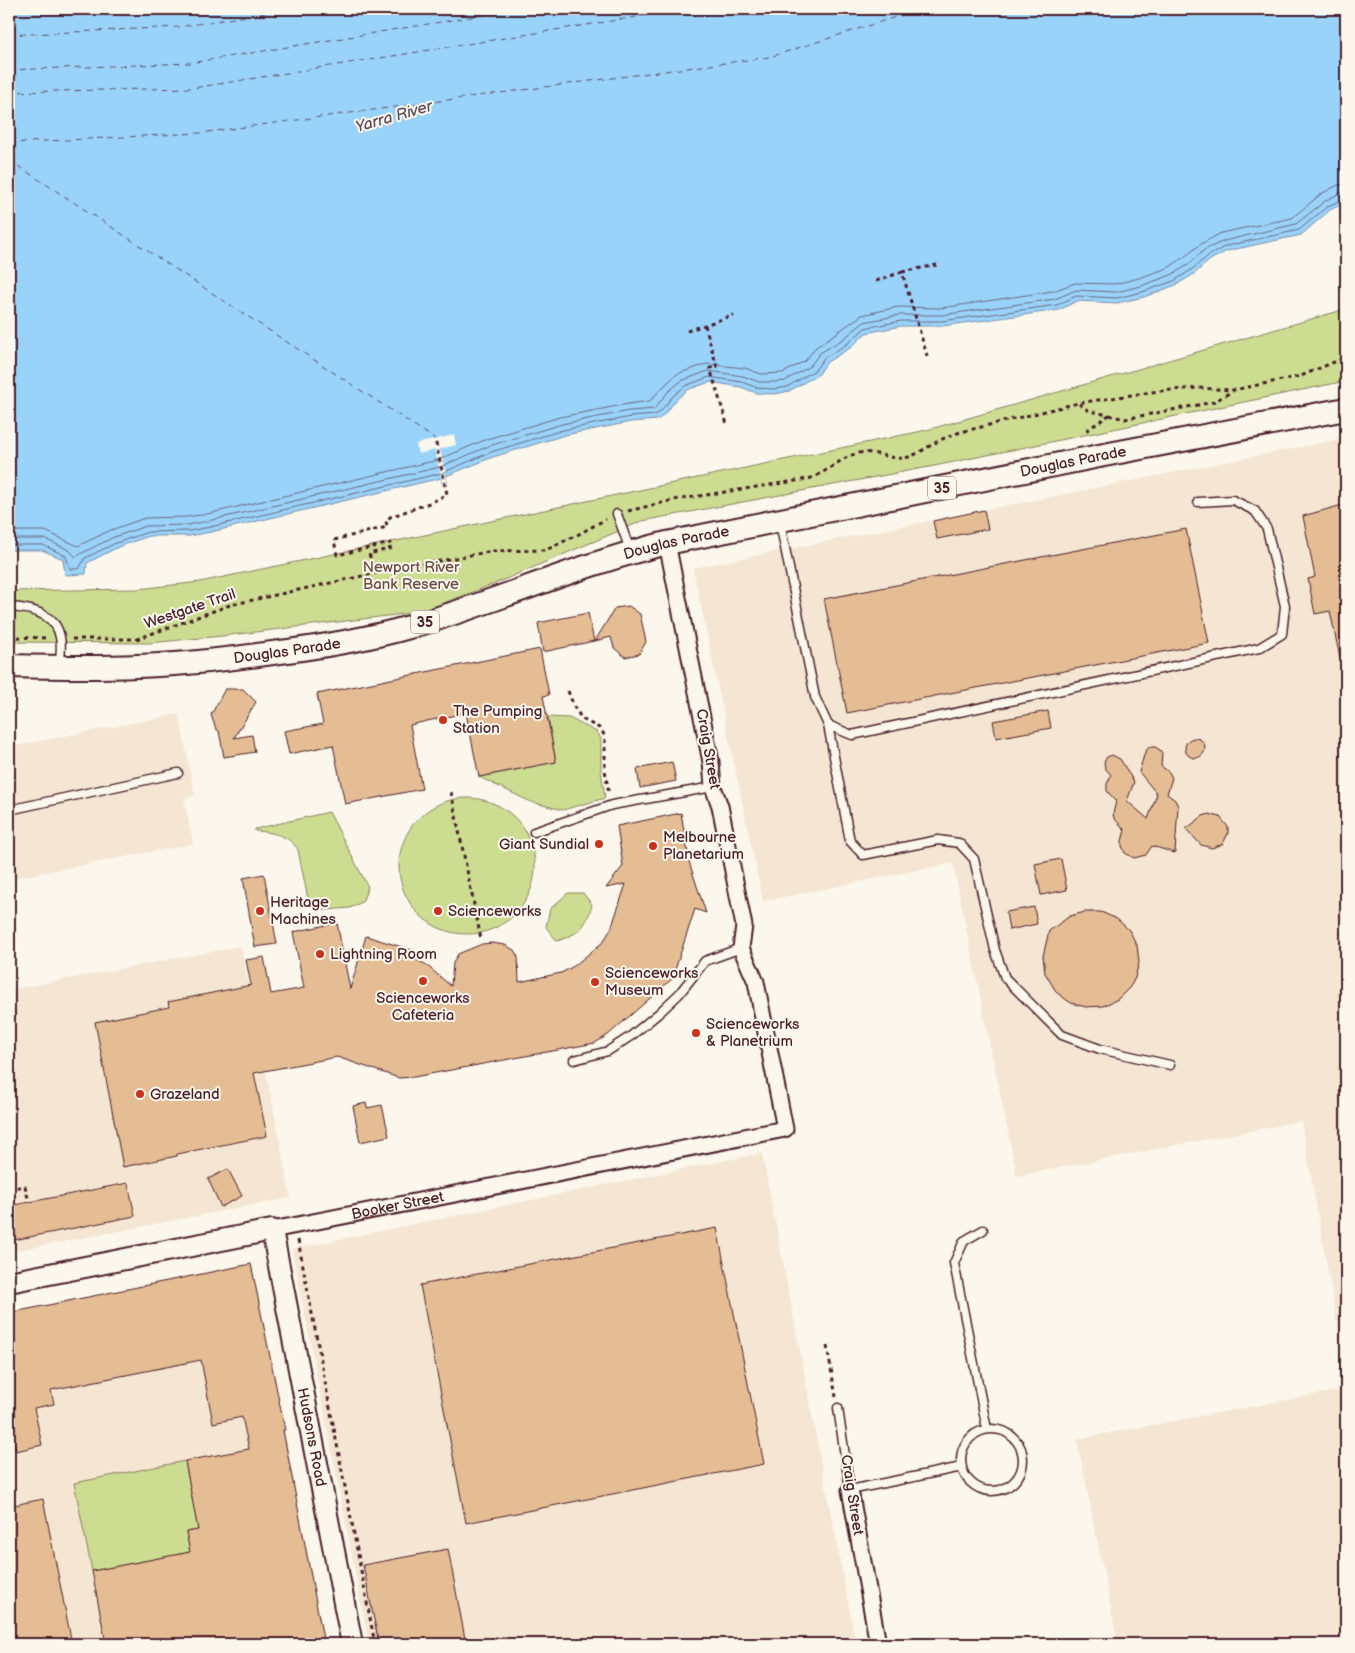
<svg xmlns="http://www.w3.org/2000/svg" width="1355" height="1653" font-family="'Balsamiq Sans',sans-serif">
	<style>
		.built { fill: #f4e6d2 }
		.green { fill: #ccdd92; stroke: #8b7e5e }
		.water { fill: #9ad3fa; stroke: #7a8ba7 }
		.pier { fill: #fbf7ec }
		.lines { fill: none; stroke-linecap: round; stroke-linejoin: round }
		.shore { stroke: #6a677e; stroke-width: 1 }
		.ferry { stroke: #5e4c5f; stroke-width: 1; stroke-dasharray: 6 5; stroke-linecap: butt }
		.building { fill: #e4bd94; stroke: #4a1f2b }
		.lane-casing { stroke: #4a1f2b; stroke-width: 11 }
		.street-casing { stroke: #4a1f2b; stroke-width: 19 }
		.secondary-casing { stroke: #4a1f2b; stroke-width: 24 }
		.primary-casing { stroke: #4a1f2b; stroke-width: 26 }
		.path { stroke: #4a1f2b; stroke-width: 3; stroke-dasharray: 4 4; stroke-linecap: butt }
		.lane { stroke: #fbf7ec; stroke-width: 8 }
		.street { stroke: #fbf7ec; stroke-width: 15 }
		.secondary { stroke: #fbf7ec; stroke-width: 20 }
		.primary { stroke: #fbf7ec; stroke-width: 22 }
		.poi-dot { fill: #c8321e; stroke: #fbf7ec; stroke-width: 2 }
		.labels { text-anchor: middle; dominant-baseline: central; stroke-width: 4; stroke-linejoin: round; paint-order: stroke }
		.shield { fill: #fbf7ec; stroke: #7f6065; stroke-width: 1 }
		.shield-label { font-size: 14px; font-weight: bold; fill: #4a1f2b }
		.street-label { font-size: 15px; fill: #4a1f2b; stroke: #fbf7ec }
		.park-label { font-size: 15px; fill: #6a4e45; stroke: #fbf7ec }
		.poi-label { font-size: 15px; fill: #4a1f2b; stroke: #fbf7ec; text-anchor: start }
		.water-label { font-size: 16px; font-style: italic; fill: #5e4c5f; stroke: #fbf7ec }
	</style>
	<rect width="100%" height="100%" fill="#fbf7ec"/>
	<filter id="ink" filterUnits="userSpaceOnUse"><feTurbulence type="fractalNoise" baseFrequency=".02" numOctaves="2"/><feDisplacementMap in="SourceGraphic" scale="10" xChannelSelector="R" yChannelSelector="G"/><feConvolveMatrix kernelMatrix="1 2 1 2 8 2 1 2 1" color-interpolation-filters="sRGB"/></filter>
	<g filter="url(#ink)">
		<path class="built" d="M1346,438V1372L1301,1121L1017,1176L953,863L763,901L693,568Z
			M179,714L195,796L184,798L193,844L9,879V747Z
			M241,946L291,1198L9,1252V990Z
			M762,1153L856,1644H369L292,1249Z
			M252,1263L325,1644H9V1313Z
			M1346,1389V1644H1118L1077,1439Z"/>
		<path class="green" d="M1346,309V381L934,466L642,521L494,584L420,612L222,636L149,643L9,642V591L138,589L200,582L903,435L927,430Z
			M548,717L569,718L597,732L601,739V771L605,798L563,810L531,802L479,777L556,762Z
			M399 866a68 68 0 1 1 136 0a68 68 0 1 1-136 0Z
			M329,812L368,887L362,902L350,908L326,910L319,909L309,904L298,850C290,835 271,832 255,831V829Z
			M568,893H583L592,905C586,928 578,934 557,941L546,927L550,909Z
			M185,1461L198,1530L186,1532L190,1552L92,1571L74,1483Z"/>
		<path class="water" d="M9,9H1346V202L1330,210L1301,235L1227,251L1210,260L1194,274L1176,285L1144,297L1117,303L1077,301L1059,310L942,326H901L866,333L850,348L827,362L819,374L789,391L775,394L756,393L741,387L710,382L687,390L676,400L663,416L657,420L631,422L565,435L493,457L446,476L448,485L443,486L441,478L211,532L189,536H149L118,547L87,563L86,574L65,575L63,559L42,550H9Z"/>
		<path class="pier" d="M454,435L456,445L440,449L448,485L443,486L435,450L418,454L416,444Z"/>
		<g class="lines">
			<path class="shore" d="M9,531H45L78,546L111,530L145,518L187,517L207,514L438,460L487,439L560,417L628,404L650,401L663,387L677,374L707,364L745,368L761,374L783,373L805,361L815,348L862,315L898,307L941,308L1053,291L1075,283L1115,284L1139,278L1168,268L1183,258L1201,244L1221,233L1292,218L1321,194L1338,185L1346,184
				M9,539H45L69,550L76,557L82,553L114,537L146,526L188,525L208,521L440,467L489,446L562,424L629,411L654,409L668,392L681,381L708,371L743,376L759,382H775L785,381L810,366L820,353L843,339L864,322L900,315H942L1055,299L1076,290L1116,292L1141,286L1171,275L1188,265L1204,250L1224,241L1296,224L1325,201L1340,193L1346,192
				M9,545H43L66,556L70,569H79L85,558L116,543L148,532L189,531L210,527L442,473L491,452L563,430L631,417L655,415L660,412L672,397L685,386L709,377L742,382L758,388L775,389L787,387L815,370L824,358L847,344L865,328L901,321H942L1057,305L1076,296L1117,298L1142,292L1174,281L1191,270L1208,256L1226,246L1299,230L1328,206L1346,198"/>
			<path class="ferry" d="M9,35L179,27L289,9
				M9,70L190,63L520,9
				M9,92L193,88L686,9
				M9,143L200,133L770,57L921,9
				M9,160L435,439"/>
		</g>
		<path class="building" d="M1346,504V658H1340L1330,611L1315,614L1308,579L1315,577L1303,516Z
			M984,510L988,529L937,539L933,521Z
			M1186,529L1209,643L847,713L824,599Z
			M629,606L640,614L646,642L639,654L625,657L614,648L611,637L595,641L615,608Z
			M588,613L594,641L543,652L538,623Z
			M540,649L549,695L543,696L556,762L479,777L466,713L427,721L410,725L422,789L345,804L333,745L289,754L284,731L323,724L317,694Z
			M225,689H243L256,702L234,738L252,735L255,752L224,757L219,731L216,729L211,715Z
			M1048,711L1051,728L996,738L993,721Z
			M1185 748a10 10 0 1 1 20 0a10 10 0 1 1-20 0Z
			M1149,747H1155L1160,750L1162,753L1161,766L1169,772L1172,778L1167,794L1175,800L1178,806L1175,853L1152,846L1146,855L1134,858L1125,853L1122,846V841L1125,830L1114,818L1113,814L1116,801L1107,791V784L1111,775L1105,768L1104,762L1107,757L1112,755L1120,759L1134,782L1127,801L1148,819L1157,794L1139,772L1145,752Z
			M672,762L676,781L640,788L637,769Z
			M681,813L690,865L706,913L695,909L672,979L608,1035L595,1043L414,1077L399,1078L337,1057L254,1073L267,1136L177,1154V1156L123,1167L95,1022L169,1007L168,1002L251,985L246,960L264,957L271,994L304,988L293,932L337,923L350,989L366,936L415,951L413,958L425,964L451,986L453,963L458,954L482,944L492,943L505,945L514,950L518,957L519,982L561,973L574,966L603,942L611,929L626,884L606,888L623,866L617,826Z
			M1209,814L1220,817L1228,827V833L1223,844L1212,848L1201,845L1186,829L1203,816Z
			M1061,859L1067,890L1041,895L1035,864Z
			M264,874L277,944L255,947L243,878Z
			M1034,907L1037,924L1009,930L1006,912Z
			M1085,912H1101L1117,919L1129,930L1137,945L1139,962L1135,978L1130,987L1118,999L1103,1006L1086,1007L1071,1003L1057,993L1045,973L1043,956L1049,931L1070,916Z
			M366,1103L367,1108L382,1105L389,1136L360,1142L353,1106Z
			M228,1169L242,1196L221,1207L208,1179Z
			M128,1183L135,1216L9,1241V1206Z
			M717,1228L764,1464L466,1523L420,1285Z
			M251,1264L285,1430H283L324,1644H106L92,1571L190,1552L186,1532L198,1530L185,1461L249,1449L242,1417L213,1423L201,1360L51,1390L54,1404L34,1408L42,1445L16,1451L13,1438L9,1439V1313Z
			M43,1499L72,1644H9V1506Z
			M448,1549L466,1644H379L363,1565Z"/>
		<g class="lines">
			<g class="lane-casing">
				<path id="lane" d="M617,514L630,550
					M780,523L815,697L828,725L852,735L1259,648L1282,634L1285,606L1267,529L1255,511L1233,500L1198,502
					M9,607C29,608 56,613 60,637C62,646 60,656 60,665
					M828,725L850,841L863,855L938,840L959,843L974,859L995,950L1005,978L1062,1035L1100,1049L1170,1065
					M9,810L178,773
					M534,832L612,805L713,787
					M574,1060L608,1051L631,1036L659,1013L679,994L705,961L741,948
					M983,1230L964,1241L954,1263L987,1429
					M838,1408L850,1490L962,1467
					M961 1460a31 31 0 1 1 62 0a31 31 0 1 1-62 0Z"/>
			</g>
			<g class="street-casing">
				<g id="street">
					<path id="s1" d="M272,1230L785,1129L756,982L741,948L744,926L720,806L713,787L711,762L667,543"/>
					<path d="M850,1490L878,1644"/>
				</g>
			</g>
			<g class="secondary-casing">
				<g id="secondary">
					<path id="s2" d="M9,1282L272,1230L352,1644"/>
				</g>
			</g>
			<g class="primary-casing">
				<g id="primary">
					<path id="s3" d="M9,666C51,667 94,668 137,666C180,665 222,660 265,654C314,648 365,640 413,626C499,601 580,564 667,543L1104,455L1346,409"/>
				</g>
			</g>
			<path class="path" d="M902,272L937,265
				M876,281L902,272L928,359
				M705,325L717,367L710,368L727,424
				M687,331L734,315
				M1079,404L1089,411L1109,415L1084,432
				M1109,415L1125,419L1213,402L1233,391
				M628,511L674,500L808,479C826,474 842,456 859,453C874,450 889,460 905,458C915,456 924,449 933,444C942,439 951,435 961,432L1078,403L1159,391L1198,388L1234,390L1301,376L1346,357
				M376,573L369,554L392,548L391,543L337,555L334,540L387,527L386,521L390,517L432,502L447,494L435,439
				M9,637L48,638
				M72,639H137L230,605L376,573L492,551L546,550L579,534L606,519
				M568,691L574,707L582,719L601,729L605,737V770L609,794
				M451,792L481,939
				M9,1189L25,1186L29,1202
				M298,1240L375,1644
				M827,1346L836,1397"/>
			<use href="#lane" class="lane"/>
			<use href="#street" class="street"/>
			<use href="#secondary" class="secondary"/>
			<use href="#primary" class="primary"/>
		</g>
	</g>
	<g class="poi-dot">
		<circle cx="443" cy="720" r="5"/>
		<circle cx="599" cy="844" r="5"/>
		<circle cx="653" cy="846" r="5"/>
		<circle cx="260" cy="911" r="5"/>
		<circle cx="438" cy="911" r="5"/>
		<circle cx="320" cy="954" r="5"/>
		<circle cx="423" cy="981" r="5"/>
		<circle cx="595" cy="982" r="5"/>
		<circle cx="696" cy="1033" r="5"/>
		<circle cx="140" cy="1094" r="5"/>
	</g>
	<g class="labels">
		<g class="shield">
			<rect x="928" y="476.5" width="28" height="23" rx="4"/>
			<rect x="411" y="610.5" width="28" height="23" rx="4"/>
		</g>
		<g class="shield-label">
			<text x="942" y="488">35</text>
			<text x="425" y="622">35</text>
		</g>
		<g class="street-label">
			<text stroke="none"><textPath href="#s3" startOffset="1089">Douglas Parade</textPath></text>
			<text stroke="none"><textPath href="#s3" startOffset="684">Douglas Parade</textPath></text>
			<text transform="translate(190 609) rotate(-19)">Westgate Trail</text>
			<text stroke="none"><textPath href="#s3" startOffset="279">Douglas Parade</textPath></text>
			<text transform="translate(708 749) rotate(80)">Craig Street</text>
			<text stroke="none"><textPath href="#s1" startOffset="128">Booker Street</textPath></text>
			<text stroke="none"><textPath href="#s2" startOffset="479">Hudsons Road</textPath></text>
			<text transform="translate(852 1495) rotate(81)">Craig Street</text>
		</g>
		<g class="park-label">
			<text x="411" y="567">Newport River<tspan x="411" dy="17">Bank Reserve</tspan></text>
		</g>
		<g class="poi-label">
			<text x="453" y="711">The Pumping<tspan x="453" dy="17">Station</tspan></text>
			<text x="663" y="837">Melbourne<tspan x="663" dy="17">Planetarium</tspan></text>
			<text x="589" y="844" text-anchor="end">Giant Sundial</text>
			<text x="270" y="902">Heritage<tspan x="270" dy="17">Machines</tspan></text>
			<text x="448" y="911">Scienceworks</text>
			<text x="330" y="954">Lightning Room</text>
			<text x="605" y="973">Scienceworks<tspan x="605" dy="17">Museum</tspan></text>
			<text x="423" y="998" text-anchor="middle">Scienceworks<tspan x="423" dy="17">Cafeteria</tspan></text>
			<text x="706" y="1024">Scienceworks<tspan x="706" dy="17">&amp; Planetrium</tspan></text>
			<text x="150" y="1094">Grazeland</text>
		</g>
		<g class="water-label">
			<text transform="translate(394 117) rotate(-16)">Yarra River</text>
		</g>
	</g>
	<rect width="1355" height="1653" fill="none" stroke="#fbf7ec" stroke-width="30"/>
	<rect x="15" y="15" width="1325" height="1623" fill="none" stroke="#4a1f2b" stroke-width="2" filter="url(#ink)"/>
</svg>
